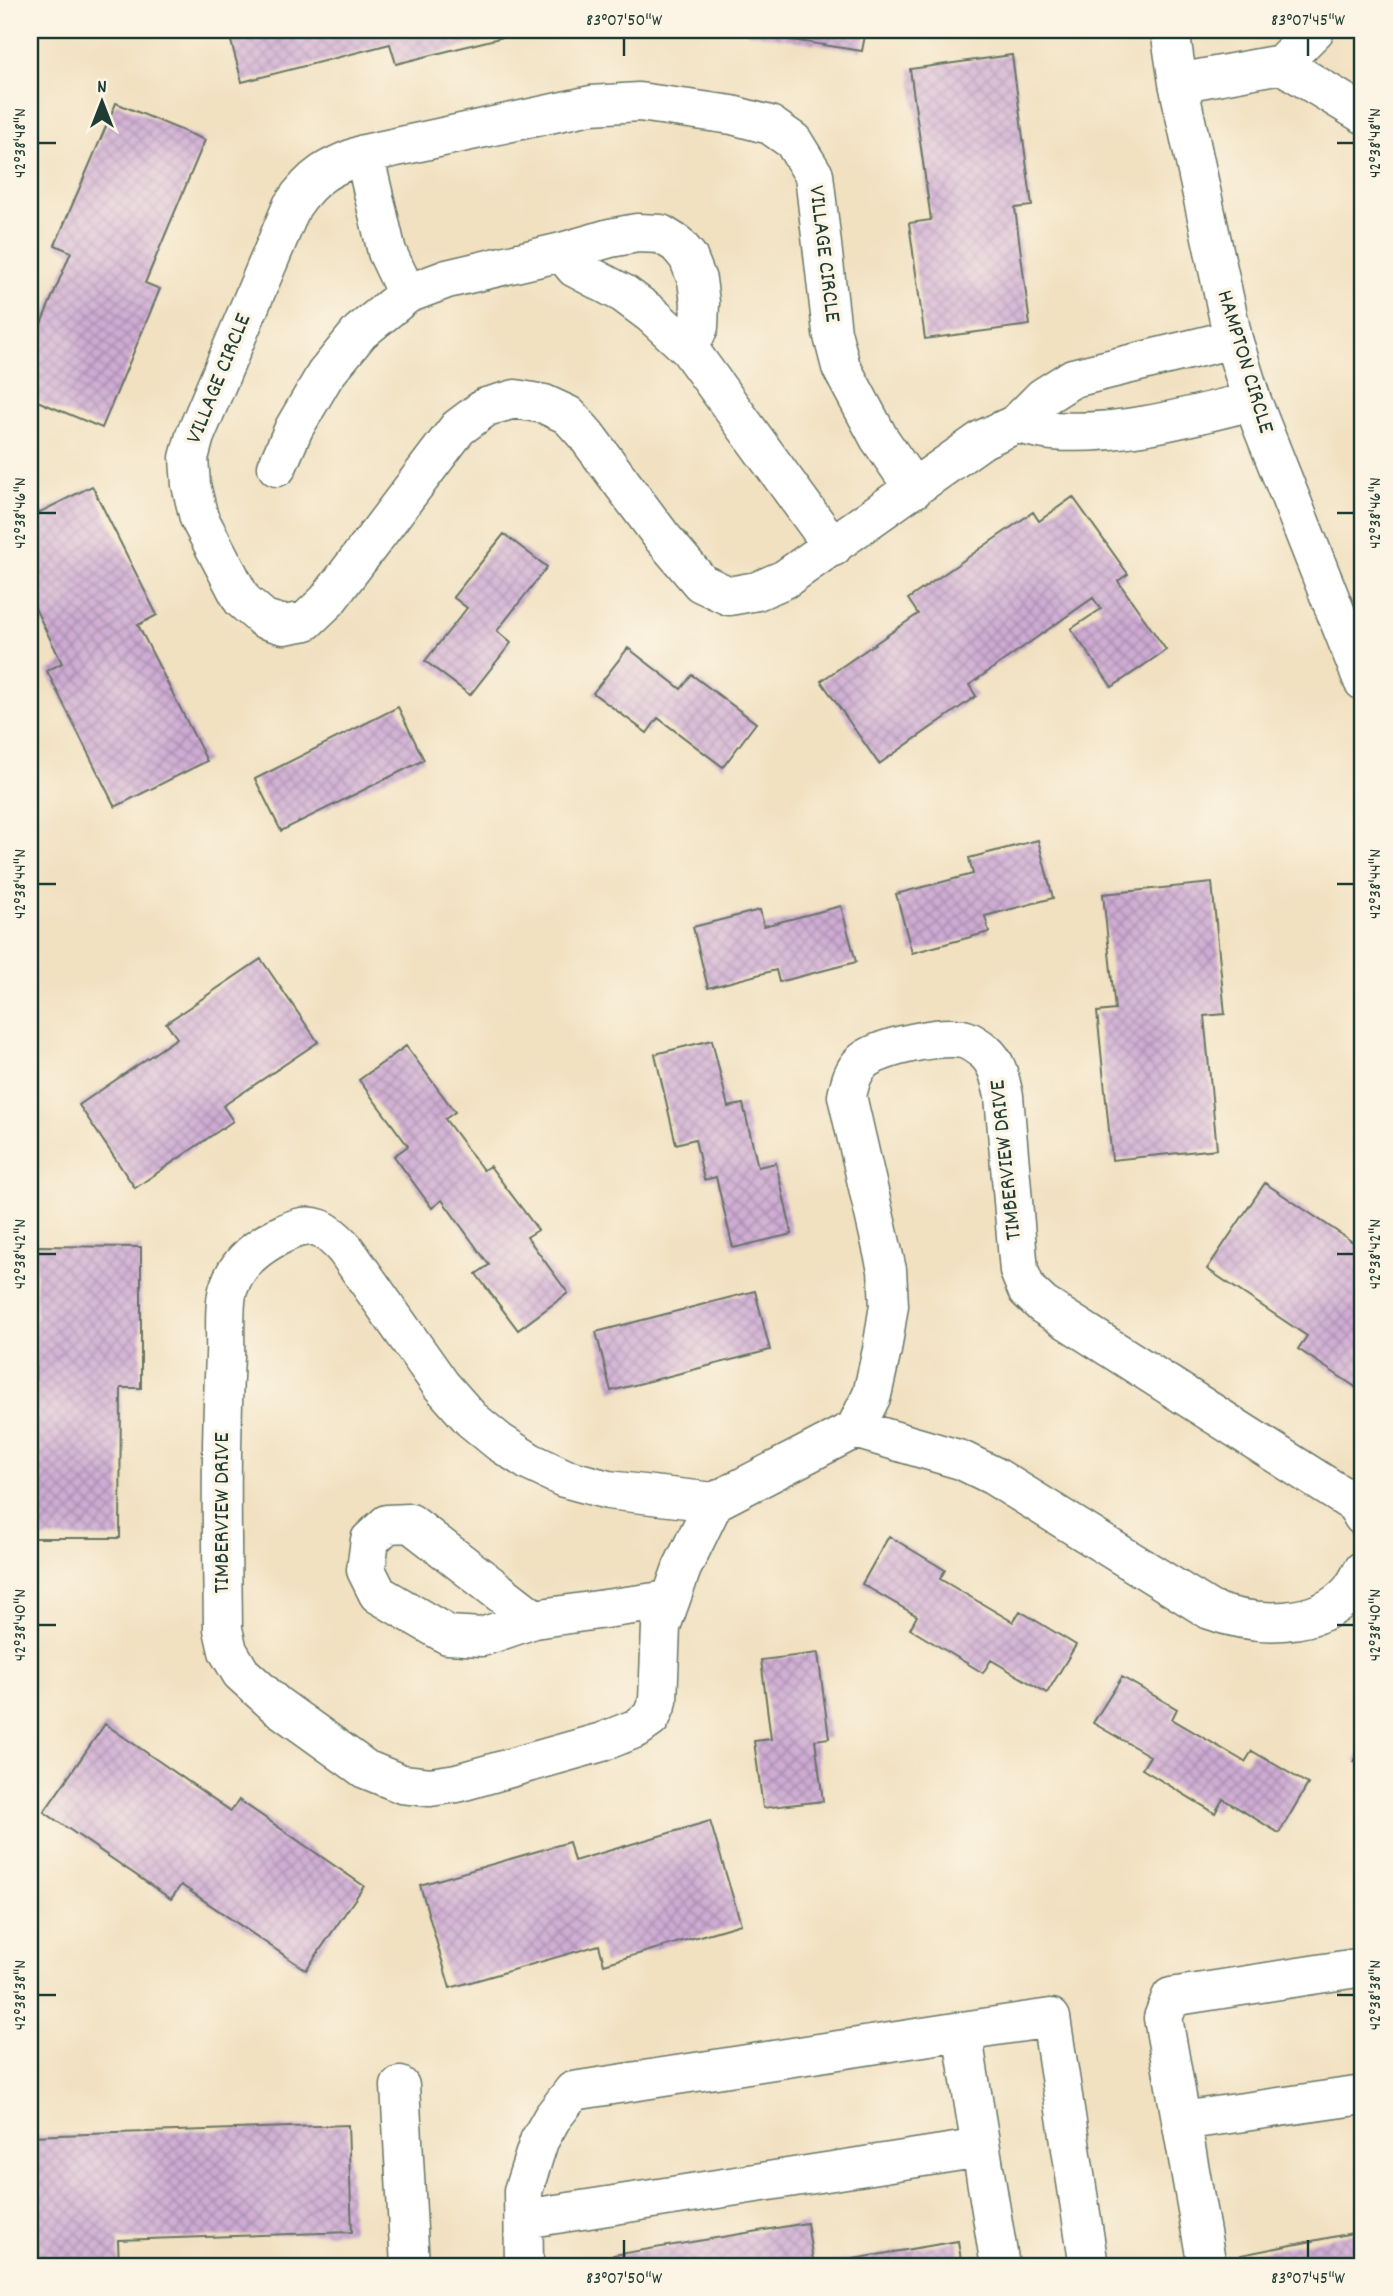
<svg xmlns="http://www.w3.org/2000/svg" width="1393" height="2296" font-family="Dekko,sans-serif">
<defs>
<pattern id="building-cross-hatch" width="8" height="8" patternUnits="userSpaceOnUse" patternTransform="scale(1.75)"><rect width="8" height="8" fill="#cfabd4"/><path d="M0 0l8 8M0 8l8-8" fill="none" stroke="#a78cad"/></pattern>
</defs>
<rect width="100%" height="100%" fill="#fcf5e5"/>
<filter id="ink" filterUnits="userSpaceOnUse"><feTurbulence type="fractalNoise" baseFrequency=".0143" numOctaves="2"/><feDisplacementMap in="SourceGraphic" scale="14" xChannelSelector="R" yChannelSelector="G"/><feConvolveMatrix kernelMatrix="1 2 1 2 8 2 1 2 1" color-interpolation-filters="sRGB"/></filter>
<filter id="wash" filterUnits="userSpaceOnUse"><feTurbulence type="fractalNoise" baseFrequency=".00686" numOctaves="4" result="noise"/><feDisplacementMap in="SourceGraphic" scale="28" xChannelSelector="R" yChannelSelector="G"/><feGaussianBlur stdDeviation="1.57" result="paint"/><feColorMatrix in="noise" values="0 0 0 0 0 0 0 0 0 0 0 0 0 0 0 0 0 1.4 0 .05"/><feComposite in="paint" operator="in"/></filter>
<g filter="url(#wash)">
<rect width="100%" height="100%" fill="#f1e1c1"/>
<g id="blocks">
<!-- building -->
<path fill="url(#building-cross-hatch)" d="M228,30H527V31L396,64L390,44L242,82Z
M747,30H866L862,51L747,33Z
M1012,55L1032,206L1015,208L1030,325L925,339L909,223L931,220L910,69Z
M116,103L205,140L145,283L160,289L102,428L30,398V350L71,252L55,245Z
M92,486L157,615L138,625L207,761L115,807L47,671L62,663L30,598V517Z
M1073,497L1128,574L1118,581L1166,650L1112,687L1071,629L1101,609L1093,598L969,685L976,696L879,764L821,681L918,614L908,599L1033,512L1039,521Z
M504,534L547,567L497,631L511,643L470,695L425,661L467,608L453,597Z
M628,648L681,689L692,675L756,723L723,767L658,718L647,733L593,693Z
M398,707L424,760L281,831L255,779Z
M1038,840L1053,898L985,916L989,932L912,953L896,894L973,874L969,858Z
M1212,883L1225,1014L1204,1016L1217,1149L1112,1160L1097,1012L1115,1010L1103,894Z
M841,906L856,962L779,982L776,970L708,988L693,927L760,910L764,926Z
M261,959L318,1042L223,1106L233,1121L135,1188L79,1105L177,1038L166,1023Z
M712,1040L728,1107L743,1104L758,1167L776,1163L792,1234L733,1248L716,1177L704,1180L695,1139L676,1144L655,1054Z
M406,1046L455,1112L445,1119L483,1170L490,1166L538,1230L527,1237L568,1293L518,1330L476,1274L489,1265L442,1200L432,1208L394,1156L408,1146L359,1080Z
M1265,1183L1363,1249V1253L1356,1263L1363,1268V1392L1298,1349L1307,1336L1207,1269Z
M36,1246L141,1247V1388H121L120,1538H30V1388H35Z
M755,1291L770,1350L611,1391L596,1332Z
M889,1536L945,1570L940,1579L1013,1622L1020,1611L1076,1645L1047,1693L991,1660L983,1673L910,1629L917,1616L862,1584Z
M818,1653L829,1738L815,1740L823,1801L763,1808L754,1741L771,1739L761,1660Z
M1122,1677L1177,1709L1172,1719L1245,1762L1252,1751L1308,1784L1279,1833L1223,1799L1215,1813L1142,1769L1150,1756L1093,1723Z
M105,1724L231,1811L239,1800L364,1886L306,1970L181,1885L171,1899L44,1812Z
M1363,1747V1767L1354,1761Z
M710,1821L741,1924L604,1964L599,1945L450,1988L420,1885L569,1842L574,1861Z
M348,2125L352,2232L118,2240L119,2266H30V2136Z
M807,2223L814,2266H615L613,2255Z
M1363,2231V2266H1243L1241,2255Z
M958,2241L962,2266H818V2265Z"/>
</g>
</g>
<g filter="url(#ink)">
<use href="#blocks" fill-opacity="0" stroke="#687665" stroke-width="2"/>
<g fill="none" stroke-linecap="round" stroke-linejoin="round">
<!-- minor casing -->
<g stroke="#687665" stroke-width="41">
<path id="minor" d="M1170,30L1178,83L1233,339L1252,401L1363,681
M1281,64L1363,114
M1178,83L1281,64L1315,30
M364,154L387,252L407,294
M562,252L575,268L624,294L651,314L689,349L833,547
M1016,424C1028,426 1041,430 1053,431C1120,436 1188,417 1252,401
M277,467L294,428L325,375L360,332L407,294L447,279L562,252L610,238L637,233L661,234L677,244L688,257L697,280L700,303L699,327L689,349
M914,489L879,438L841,367L832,332L814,175L793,141L770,125L732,115L639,102L591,105L364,154C329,167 313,175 292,206L195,436L189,458L191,485L199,518L242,600L264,619L284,625L306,621L327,601L458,428L486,407L515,399L544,404L568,415L586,435L662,537L701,583L729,596L757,591L785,579L983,439L1016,424L1043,397L1073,378L1233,339
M855,1429L961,1460L994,1476L1210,1610C1253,1626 1320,1630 1352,1589C1356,1583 1360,1576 1363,1570
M714,1502L682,1568L661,1627L658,1701L651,1718L637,1728L602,1742L457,1783L430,1787L402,1784L365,1769L276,1705L241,1673L228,1651L223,1629C222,1538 220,1447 225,1356C226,1338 223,1302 229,1287C238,1261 261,1244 285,1233C313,1219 327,1229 345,1249L441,1385L471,1419L499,1442L530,1462L564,1478L608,1490L714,1502L855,1429L872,1395L882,1350L889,1305L887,1270L847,1096C850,1083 852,1072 862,1062C878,1047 946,1033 966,1040C972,1042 980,1048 985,1052C998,1063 1000,1080 1004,1096L1019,1271L1027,1290L1043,1305L1355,1504L1363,1517
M534,1619L410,1523L387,1524L370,1540L366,1570L378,1594L448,1635L482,1637L534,1619L669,1600
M962,2031L1051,2018L1089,2266
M400,2086L410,2266
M1181,2121L1363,2095
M524,2219L981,2148
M524,2266L523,2191L539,2141L552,2118L573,2091L962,2031L1000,2266
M1207,2266L1163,2018L1171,1997L1363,1967"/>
</g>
<!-- minor -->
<use href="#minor" stroke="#fff" stroke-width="38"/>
</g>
</g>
<!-- ticks -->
<path fill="none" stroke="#1f3d34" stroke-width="2.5" d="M624,38V56M1308,38V56M38,143H56M1337,143H1354M38,513H56M1337,513H1354M38,884H56M1337,884H1354M38,1254H56M1337,1254H1354M38,1625H56M1337,1625H1354M38,1995H56M1337,1995H1354M624,2240V2258M1308,2240V2258"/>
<g text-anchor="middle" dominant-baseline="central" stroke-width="7" stroke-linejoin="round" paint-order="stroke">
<!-- street labels -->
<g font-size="23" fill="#1f3d34" stroke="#fcf5e5">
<text transform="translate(823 254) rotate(83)">VILLAGE CIRCLE</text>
<text transform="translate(1244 362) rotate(73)">HAMPTON CIRCLE</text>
<text transform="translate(220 379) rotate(-68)">VILLAGE CIRCLE</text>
<text transform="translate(1007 1160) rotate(-96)">TIMBERVIEW DRIVE</text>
<text transform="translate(223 1513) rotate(-90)">TIMBERVIEW DRIVE</text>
</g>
</g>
<!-- margin -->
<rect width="1393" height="2296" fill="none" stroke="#fcf5e5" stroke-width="77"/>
<!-- north arrow -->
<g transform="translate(102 102)" stroke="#fcf5e5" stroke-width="5" paint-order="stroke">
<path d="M0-5L12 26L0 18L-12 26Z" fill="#1f3d34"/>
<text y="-10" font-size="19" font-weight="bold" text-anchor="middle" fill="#1f3d34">N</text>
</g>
<rect x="38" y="38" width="1316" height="2220" fill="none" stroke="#1f3d34" stroke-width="2.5"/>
<g font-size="18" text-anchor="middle" fill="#1f3d34">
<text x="624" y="25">83°07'50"W</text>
<text x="1308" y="25">83°07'45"W</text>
<text transform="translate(19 143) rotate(-90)" y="6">42°38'48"N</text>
<text transform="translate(1374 143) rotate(-90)" y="6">42°38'48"N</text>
<text transform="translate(19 513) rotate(-90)" y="6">42°38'46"N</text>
<text transform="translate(1374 513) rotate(-90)" y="6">42°38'46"N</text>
<text transform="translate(19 884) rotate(-90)" y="6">42°38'44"N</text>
<text transform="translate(1374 884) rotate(-90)" y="6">42°38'44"N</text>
<text transform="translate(19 1254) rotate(-90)" y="6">42°38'42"N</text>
<text transform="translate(1374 1254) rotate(-90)" y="6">42°38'42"N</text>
<text transform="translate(19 1625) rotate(-90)" y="6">42°38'40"N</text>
<text transform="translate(1374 1625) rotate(-90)" y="6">42°38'40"N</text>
<text transform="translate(19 1995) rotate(-90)" y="6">42°38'38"N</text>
<text transform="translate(1374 1995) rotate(-90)" y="6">42°38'38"N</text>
<text x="624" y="2283">83°07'50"W</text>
<text x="1308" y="2283">83°07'45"W</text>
</g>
</svg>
